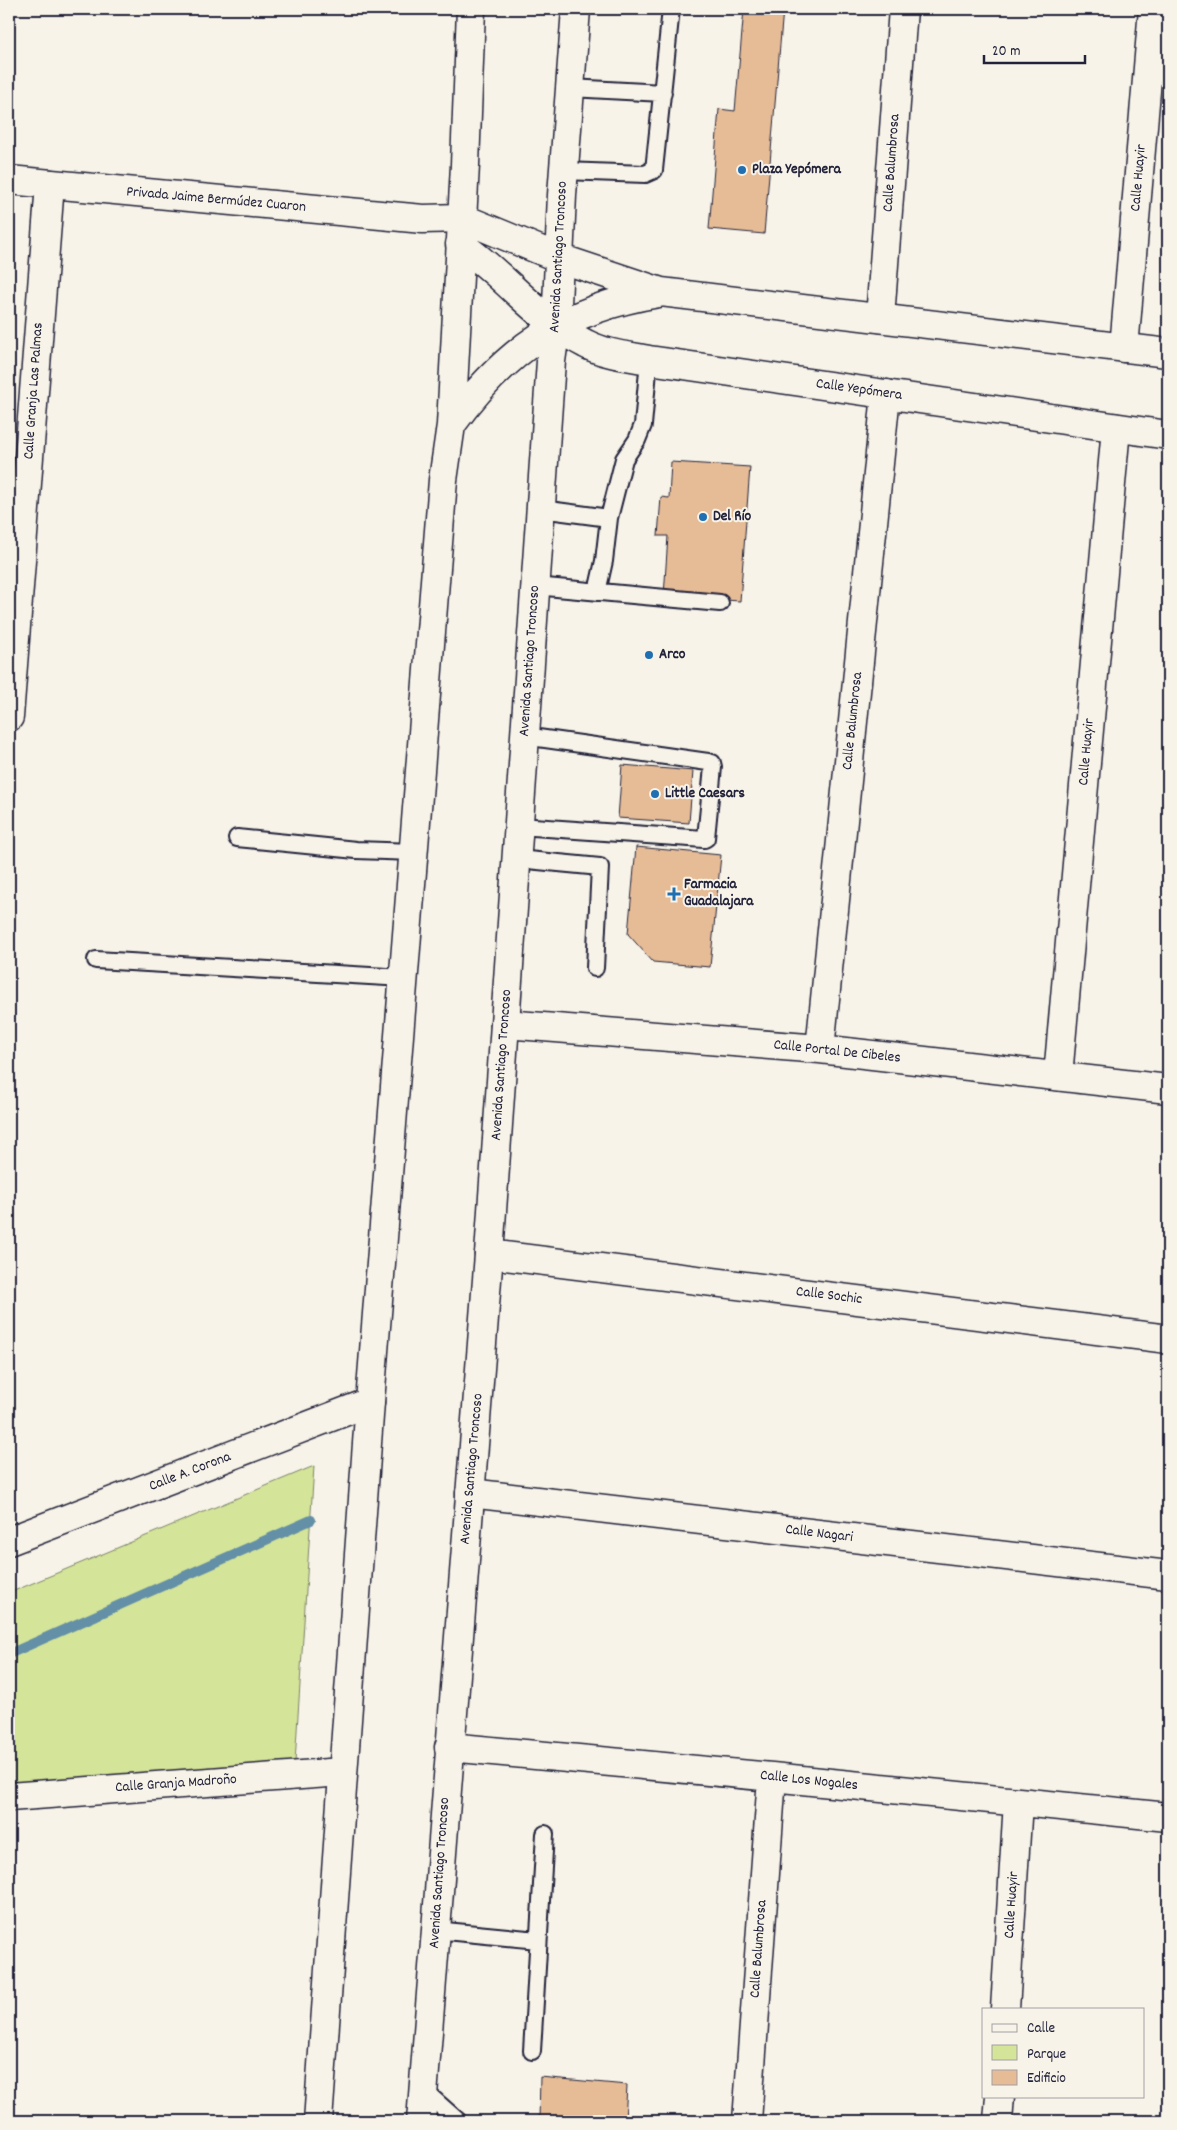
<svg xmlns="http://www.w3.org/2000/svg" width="1177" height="2130" font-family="Dekko,sans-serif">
<rect width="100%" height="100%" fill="#f7f3e8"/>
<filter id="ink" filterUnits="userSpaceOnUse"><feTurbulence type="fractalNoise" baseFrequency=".02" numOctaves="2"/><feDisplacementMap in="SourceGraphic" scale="10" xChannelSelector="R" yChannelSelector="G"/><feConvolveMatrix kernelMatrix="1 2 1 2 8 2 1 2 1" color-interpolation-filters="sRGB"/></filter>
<g filter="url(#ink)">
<!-- green -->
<path fill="#d4e498" stroke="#7b836a" d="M314,1466L295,1762L9,1783V1593Z"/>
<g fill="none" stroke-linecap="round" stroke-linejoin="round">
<!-- stream -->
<path stroke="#638fa7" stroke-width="10" d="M9,1654L311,1520"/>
</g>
<!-- building -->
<path fill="#e6bc96" stroke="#22223b" d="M744,9H783L764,234L709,229L719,109L735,111Z
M671,462L750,467L740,601L664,596L668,536H658L661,497L669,498Z
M622,765L693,771L689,823L618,818Z
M636,847L721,855L710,967L653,962L628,934Z
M540,2077L627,2085L625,2121H539Z"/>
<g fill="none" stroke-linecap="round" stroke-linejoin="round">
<!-- service casing -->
<g stroke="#22223b" stroke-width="20">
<path id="service" d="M570,88L663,93
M564,171L645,174L654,170L671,9
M541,509L609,518
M535,586L720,603
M597,592L604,561L609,518L624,459L637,440L643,425L649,360
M519,826L704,839L706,838L713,767L712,763L708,762L524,736
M237,838L356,850L414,852
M517,859L600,867L595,968
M96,960L404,978
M435,1930L538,1940
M532,2051L545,1834
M423,2090L458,2121"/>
</g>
<!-- minor casing -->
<g stroke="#22223b" stroke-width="31">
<path id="minor" d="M880,318L903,9
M1124,348L1153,9
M9,717L50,184
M505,1024L820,1049L1168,1089
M820,1049L886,394
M1058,1076L1116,428
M489,1254L1168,1339
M470,1493L1168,1575
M9,1541L370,1402
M449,1747L772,1777L1168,1817
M9,1797L342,1772
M1005,2009L1018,1802
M747,2121L772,1777
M998,2121L1000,2096"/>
</g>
<!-- tertiary casing -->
<g stroke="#22223b" stroke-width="31">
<path id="tertiary" d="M9,180L423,219L462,218"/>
</g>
<!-- secondary casing -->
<g stroke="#22223b" stroke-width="31">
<path id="secondary" d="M462,218L559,258L661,292L1168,353
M460,244C504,274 537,320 586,344C605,354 628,356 649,360L1168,435
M451,425C506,349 566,308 659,293
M318,2121L370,1402L443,480L451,425L465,165L471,9
M421,2121L489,1254L551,361L556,326L562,195L576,9"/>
</g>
<!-- service -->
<use href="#service" stroke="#f7f3e8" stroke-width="16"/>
<!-- minor -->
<use href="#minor" stroke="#f7f3e8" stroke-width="28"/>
<!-- tertiary -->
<use href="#tertiary" stroke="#f7f3e8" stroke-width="28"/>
<!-- secondary -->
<use href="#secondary" stroke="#f7f3e8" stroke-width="28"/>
</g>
</g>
<!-- markers -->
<g fill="#1f6fb2" stroke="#f7f3e8" stroke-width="2">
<circle cx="742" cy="170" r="5"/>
<circle cx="703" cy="517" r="5"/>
<circle cx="649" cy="655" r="5"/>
<circle cx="655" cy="794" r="5"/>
<path d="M671.5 886.5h5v5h5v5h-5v5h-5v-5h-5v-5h5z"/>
</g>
<g text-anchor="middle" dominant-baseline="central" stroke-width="4" stroke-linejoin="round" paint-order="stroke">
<!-- street labels -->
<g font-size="15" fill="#22223b" stroke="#f7f3e8">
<text transform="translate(892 163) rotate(-86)">Calle Balumbrosa</text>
<text transform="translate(1139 178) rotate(-85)">Calle Huayir</text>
<text transform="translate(216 200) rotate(5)">Privada Jaime Bermúdez Cuaron</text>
<text transform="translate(559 257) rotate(-87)">Avenida Santiago Troncoso</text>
<text transform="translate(859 390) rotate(8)">Calle Yepómera</text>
<text transform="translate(34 391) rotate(-86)">Calle Granja Las Palmas</text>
<text transform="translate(530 661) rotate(-86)">Avenida Santiago Troncoso</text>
<text transform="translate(853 721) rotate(-84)">Calle Balumbrosa</text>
<text transform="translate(1087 752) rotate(-85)">Calle Huayir</text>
<text transform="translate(837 1052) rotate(6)">Calle Portal De Cibeles</text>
<text transform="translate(502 1065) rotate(-86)">Avenida Santiago Troncoso</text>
<text transform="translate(829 1296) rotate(7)">Calle Sochic</text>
<text transform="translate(472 1469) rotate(-85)">Avenida Santiago Troncoso</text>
<text transform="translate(190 1472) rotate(-21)">Calle A. Corona</text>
<text transform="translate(819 1534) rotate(7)">Calle Nagari</text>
<text transform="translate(809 1781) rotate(6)">Calle Los Nogales</text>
<text transform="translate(176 1784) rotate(-4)">Calle Granja Madroño</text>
<text transform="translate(440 1873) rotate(-86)">Avenida Santiago Troncoso</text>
<text transform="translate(1012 1905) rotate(-86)">Calle Huayir</text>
<text transform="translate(759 1949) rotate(-86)">Calle Balumbrosa</text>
</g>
<!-- poi labels -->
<g font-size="15" font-weight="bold" fill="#22223b" stroke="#f7f3e8" text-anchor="start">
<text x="752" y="170">Plaza Yepómera</text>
<text x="713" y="517">Del Río</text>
<text x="659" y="655">Arco</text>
<text x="665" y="794">Little Caesars</text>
<text x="684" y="885">Farmacia<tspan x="684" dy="17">Guadalajara</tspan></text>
</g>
</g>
<!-- margin -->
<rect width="1177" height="2130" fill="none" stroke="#f7f3e8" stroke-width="30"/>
<rect x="15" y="15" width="1147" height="2100" fill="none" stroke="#22223b" stroke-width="2" filter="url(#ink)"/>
<!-- legend -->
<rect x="982" y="2008" width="162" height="90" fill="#f7f3e8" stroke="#a29fa3"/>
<rect x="992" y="2024" width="25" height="8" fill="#f7f3e8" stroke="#a29fa3"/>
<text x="1027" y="2032" font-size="15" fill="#22223b">Calle</text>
<rect x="992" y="2045" width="25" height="15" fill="#d4e498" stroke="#a29fa3"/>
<text x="1027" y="2058" font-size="15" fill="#22223b">Parque</text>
<rect x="992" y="2070" width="25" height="15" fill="#e6bc96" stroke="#a29fa3"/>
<text x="1027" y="2082" font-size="15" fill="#22223b">Edificio</text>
<!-- scale -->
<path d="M984 55v8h101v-8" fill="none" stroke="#22223b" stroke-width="2.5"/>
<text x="992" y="55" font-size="15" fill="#22223b" stroke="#f7f3e8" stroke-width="4" paint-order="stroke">20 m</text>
</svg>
